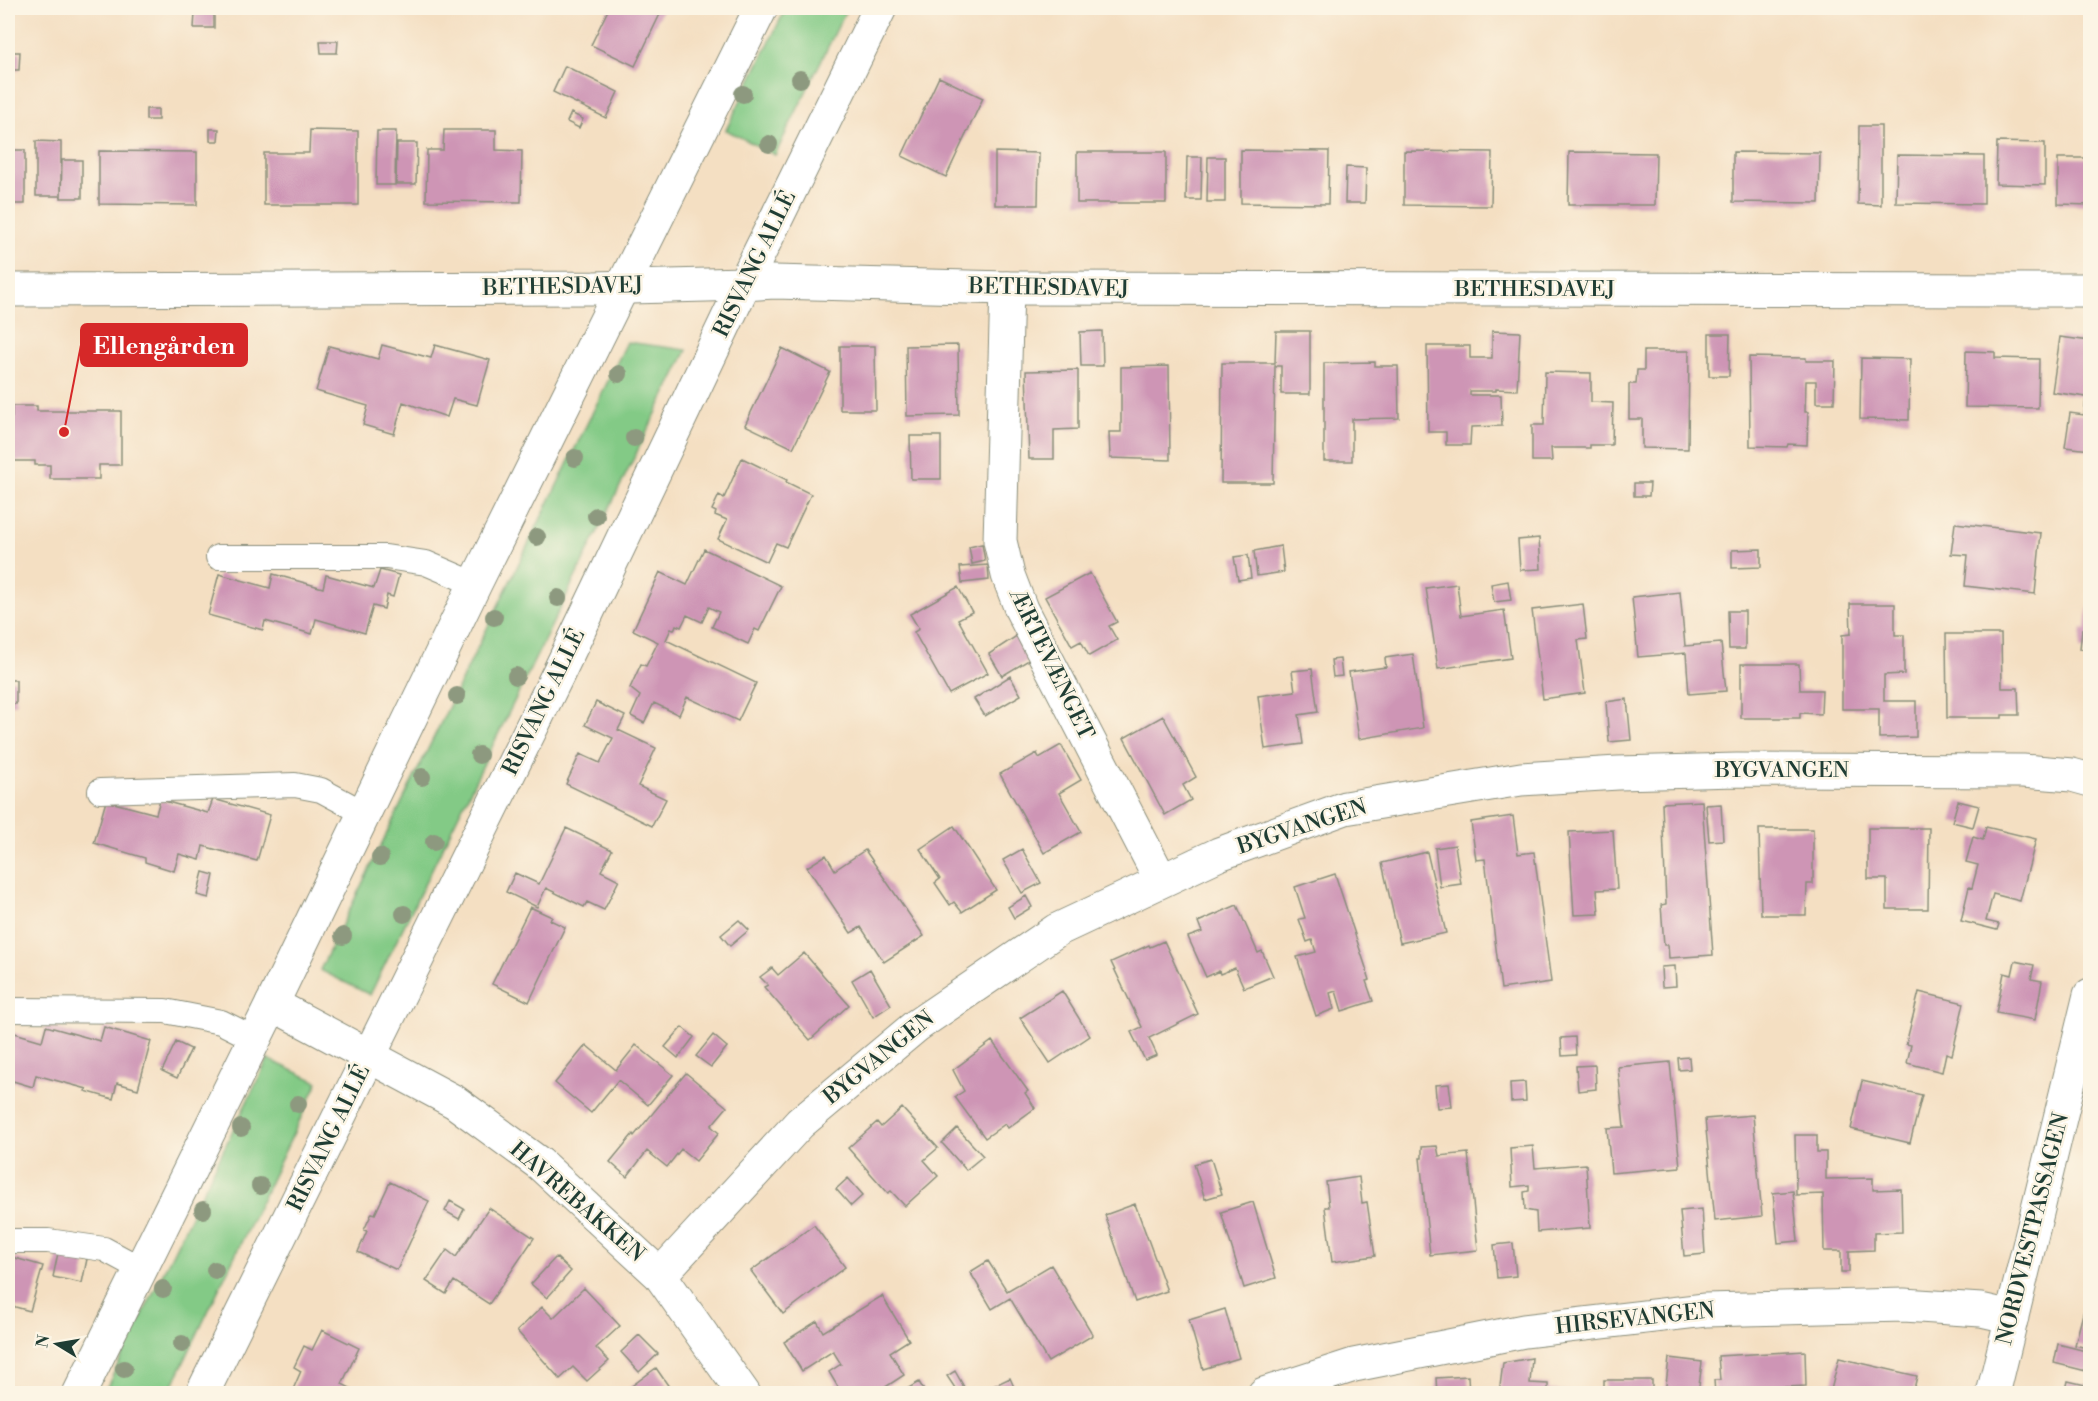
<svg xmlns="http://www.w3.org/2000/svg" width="2098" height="1401" font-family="'Libre Bodoni',serif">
<rect width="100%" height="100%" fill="#fcf5e5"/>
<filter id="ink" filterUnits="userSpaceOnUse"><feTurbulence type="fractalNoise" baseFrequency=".0167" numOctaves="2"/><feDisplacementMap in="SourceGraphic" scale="12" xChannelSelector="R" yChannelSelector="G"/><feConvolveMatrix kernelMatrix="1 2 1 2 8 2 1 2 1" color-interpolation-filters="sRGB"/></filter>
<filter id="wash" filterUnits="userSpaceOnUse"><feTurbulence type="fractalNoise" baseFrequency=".008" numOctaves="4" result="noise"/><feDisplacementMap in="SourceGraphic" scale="24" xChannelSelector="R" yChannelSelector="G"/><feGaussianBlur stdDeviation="1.35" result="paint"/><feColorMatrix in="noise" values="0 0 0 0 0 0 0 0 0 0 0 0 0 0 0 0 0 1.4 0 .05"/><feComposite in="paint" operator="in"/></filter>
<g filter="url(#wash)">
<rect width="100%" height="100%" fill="#f4dfc2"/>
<!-- green -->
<path fill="#83ca86" stroke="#51845d" stroke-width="1.5" d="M786,8H847L775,155L726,130Z
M627,342L687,350L370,995L320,970Z
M268,1059L318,1082L169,1393H104Z"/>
<g id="blocks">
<!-- building -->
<path fill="#ce95b5" d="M609,8H663L635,66L591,45Z
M195,13L214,14V28H194Z
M320,41H338L337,53H321Z
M8,52H20L19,70H8Z
M565,66L618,92L606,118L553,92Z
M939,77L983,98L946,177L902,156Z
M146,109H158V120H146Z
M571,113L583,119L579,128L567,122Z
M1859,126H1881V205L1858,204Z
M210,129H219L218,141H210Z
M310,130L358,131V205H264V153H309Z
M444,130H496V150L522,151L521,202L426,201L427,150H443Z
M377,131H396L395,185H376Z
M36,141L61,142V196H36Z
M1997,142L2045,143V185L1996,184Z
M397,143H417L416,184H396Z
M8,150H25V204H8Z
M1241,150L1329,151L1328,204L1241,203Z
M99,151L197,152V205L99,204Z
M1404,151L1492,152L1491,206L1404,205Z
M995,152L1039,153L1038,205H995Z
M1077,152H1166V203H1077Z
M1569,152L1656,153L1655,205H1568Z
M1733,152L1820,153L1819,203L1733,202Z
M1897,155L1984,156V204L1896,203Z
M1187,157H1202L1201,200H1186Z
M1208,157H1225V202H1207Z
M2058,158H2090V205L2058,204Z
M62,160H82V198H61Z
M1346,167L1366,168L1365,203H1345Z
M1102,331L1103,366H1081L1080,332Z
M1276,331H1310V394H1281V366H1275L1273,483H1221L1222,363H1275Z
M1492,331L1520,332L1517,390L1496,389V391H1470V395H1501L1502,426L1471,427L1470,445H1446V432H1428L1427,346H1470V358H1492Z
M1709,334H1730L1729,376H1709Z
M2060,337L2090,341V450L2065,447L2070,413L2084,415L2086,397L2052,392Z
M382,345L431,358L435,345L490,360L477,405L453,399L447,417L403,402L394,434L363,425L368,406L316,391L329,346L378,359Z
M958,345L959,415L907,416L906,346Z
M840,346H875L876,410H840Z
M782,348L830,372L793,448L745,425Z
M1644,351H1689L1688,449L1642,448V419H1629V384H1636L1637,370H1644Z
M1966,351L1995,352V358L2039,359L2038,408L1965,407Z
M1749,357L1806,358V361H1835L1834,403H1816V381H1806L1805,412H1808L1807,445L1788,444L1787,447L1750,446Z
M1861,358L1910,359L1909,420L1860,419Z
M1375,362V366H1398L1399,418L1352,419V461H1324V363Z
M1169,366L1170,460L1110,458L1109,432H1121V367Z
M1078,370V429L1054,430V459H1029L1026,371Z
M1545,372L1591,373V402L1613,403L1612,445H1590V448H1551L1552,461H1532V425H1544Z
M12,406H37V411H121V465H99V479H50V465H35V461H12V447H8V417H12Z
M910,436H941V479H911Z
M742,458L787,480L786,482L811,494L786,547L776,543L767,562L718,539L727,520L715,515L716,512L712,510L719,495L724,498Z
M1634,483H1650L1649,496H1634Z
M1955,523L2041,533L2035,594L1965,586L1968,555L1951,554Z
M1539,538L1541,569L1520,570L1518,540Z
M982,544L985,561L972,564L969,547Z
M1281,546L1284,572L1257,576L1254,551Z
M704,549L781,586L759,631L755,629L748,644L712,627L719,612L709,607L702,622L687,615L681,627L676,625L674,630L671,629L666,640L756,683L738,721L687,697L679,715L654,703L644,723L631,716L640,696L630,688L641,664L646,666L658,642L633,630L660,572L687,585Z
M1761,549V567L1732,568V550Z
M1248,555L1251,578L1238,580L1234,557Z
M988,565L989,580L962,583L960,567Z
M380,570L399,575L393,597L387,595L384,609L373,606L365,633L316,619L312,634L265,621L263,630L208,615L219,574L270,588L273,574L323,588L326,575L374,588Z
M1090,573L1117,622L1109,626L1117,640L1089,656L1081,641L1072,646L1045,597Z
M1508,581L1511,600L1494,602L1491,584Z
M1457,584L1461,616L1504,610L1511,658L1438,669L1426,588Z
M958,587L972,612L958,619L988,673L949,694L914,632L919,629L910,614Z
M1680,592L1685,646L1721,643L1726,691L1689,694L1686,653L1638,657L1632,597Z
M1583,604L1587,639L1578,640L1585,693L1543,699L1532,610Z
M1850,604H1895V635H1904V674L1884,675V701H1916V737L1879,738V709H1842V635L1851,634Z
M2088,607L2090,608V650L2080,649L2082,629L2086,630Z
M1728,611H1745V649H1729Z
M1946,634H2001L2002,688H2018L2019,715H2002V718H1947Z
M1018,635L1032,658L1002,676L989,654Z
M1413,654L1423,728L1359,739L1349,672L1386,667L1385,658Z
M1340,659L1342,676L1333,677L1331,660Z
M1741,664H1799L1800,690H1822L1821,714L1800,713V718H1741Z
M1312,669L1318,712L1299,715L1303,744L1265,749L1258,696L1295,691L1292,671Z
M1010,676L1021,695L985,716L974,699Z
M8,680H16V704H8Z
M1627,699L1631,740L1609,742L1606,702Z
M596,702L625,716L618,730L656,748L638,786L666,799L652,826L566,784L580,754L600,763L613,738L585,725Z
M1163,716L1196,777L1183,785L1191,800L1165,815L1124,738Z
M1061,745L1081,780L1059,793L1081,832L1044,853L1000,774L1037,753L1039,758Z
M213,799L270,815L257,861L203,846L200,860L179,854L174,871L145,862V858L94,843L106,801L156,814L160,800L208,813Z
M1702,801L1713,955L1669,958L1668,945H1664L1661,905L1666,904L1662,803Z
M1958,801L1979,806L1973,827L1952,822Z
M1721,804L1723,840L1709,841L1706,805Z
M1513,816L1518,854L1534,852L1551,982L1501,989L1485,859L1476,860L1471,822Z
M954,826L996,890L962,912L954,902L950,905L935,883L940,879L920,849Z
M1986,827L2036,839L2020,901L1993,894L1986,921L1999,924L1997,930L1961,921L1969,887L1972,888L1978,865L1966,862L1973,837L1983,840Z
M566,828L612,850L601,871L619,880L604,910L587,902L584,907L546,888L537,907L506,892L515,873L539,884Z
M1868,828H1929L1928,909H1887V879H1868Z
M1759,829H1813V884H1807L1806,915H1761Z
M1613,830L1617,889L1597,890L1599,914L1574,915L1569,832Z
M1455,845L1461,884L1440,887L1435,848Z
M1022,849L1041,883L1022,893L1003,860Z
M865,850L924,936L884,962L861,927L851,933L807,867L826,855L835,870Z
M1427,852L1446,933L1400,943L1382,863Z
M203,872L214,875L209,898L197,895Z
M1335,874L1370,980L1366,981L1373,1001L1342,1011L1336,991L1330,993L1334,1009L1316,1016L1297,957L1316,952L1312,940L1307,942L1299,919L1305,918L1295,887Z
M1026,896L1032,907L1014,918L1008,907Z
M1237,905L1258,953L1262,951L1273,976L1244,988L1235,968L1220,974L1219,971L1206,977L1188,937L1202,932L1198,922Z
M530,907L552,917L550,920L565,927L529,1002L492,984Z
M739,920L749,930L730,946L721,935Z
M1164,941L1198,1014L1149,1038L1157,1055L1145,1060L1131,1032L1142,1027L1111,962L1149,945L1150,947Z
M804,953L849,1005L810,1040L764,987L768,985L760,977L772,968L778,975Z
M2015,961L2034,965L2031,979L2042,981L2035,1020L1996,1013L2004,973L2012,975Z
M1675,966L1676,986L1662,987L1661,967Z
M870,969L891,1005L873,1017L852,980Z
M1062,991L1090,1036L1050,1063L1020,1018Z
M1919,992L1964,1003L1952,1055L1946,1053L1942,1072L1907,1063L1911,1045L1906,1044Z
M46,1026L100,1041L104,1027L151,1041L138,1089L117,1083L113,1099L85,1091L87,1089L36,1075L33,1087L13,1081L8,1099V1031L42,1041Z
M682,1027L694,1037L678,1058L665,1047Z
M713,1035L727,1047L711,1067L696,1056Z
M1575,1037L1576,1055L1562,1056L1561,1038Z
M992,1041L1028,1091L1025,1093L1035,1108L1008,1128L1005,1124L985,1138L955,1097L964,1091L953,1070Z
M176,1042L191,1049L177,1078L162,1071Z
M586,1045L616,1070L636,1045L673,1075L648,1105L618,1080L591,1113L555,1083Z
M1689,1057L1690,1069L1679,1070L1678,1058Z
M1670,1062L1680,1167L1611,1173L1607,1128L1624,1127L1618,1067Z
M1595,1065L1596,1089L1578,1091L1576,1066Z
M686,1073L727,1107L711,1126L719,1133L696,1161L681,1149L667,1167L647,1151L627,1177L610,1162L633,1134L634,1136Z
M1862,1081L1922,1095L1910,1143L1851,1129Z
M1525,1082L1526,1101L1511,1102L1510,1083Z
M1449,1084L1452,1107L1437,1108L1435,1085Z
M902,1108L938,1148L924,1160L938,1176L905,1206L891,1191L888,1193L848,1148L877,1122L881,1127Z
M1753,1115L1762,1216L1715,1221L1705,1119Z
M957,1128L983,1156L966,1170L942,1143Z
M1795,1135H1817V1152H1826V1179L1873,1178V1190L1901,1189L1902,1232L1874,1233V1250L1849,1251V1272H1841V1251H1824L1823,1194L1796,1195Z
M1437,1146L1439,1156L1468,1153L1478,1250L1430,1255L1420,1158H1422V1147Z
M1533,1146L1535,1168L1586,1164L1590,1228L1537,1232L1536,1212L1525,1210L1524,1192L1529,1191V1185L1512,1187L1510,1148Z
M1211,1159L1222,1194L1205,1199L1194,1164Z
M1359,1177L1362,1203L1367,1202L1375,1256L1332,1262L1325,1207H1329L1326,1182Z
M848,1178L863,1195L851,1206L836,1189Z
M390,1182L429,1201L397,1270L358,1252L367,1231L364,1230L372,1213L375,1214Z
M1793,1191L1798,1241L1778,1243L1773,1193Z
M450,1201L464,1209L459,1219L445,1211Z
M1253,1202L1276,1278L1244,1288L1221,1212Z
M1135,1204L1167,1291L1135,1302L1105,1215Z
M489,1208L534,1238L489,1304L454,1281L446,1294L426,1281L447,1250L456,1257Z
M1702,1209L1705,1254L1684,1256L1680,1211Z
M814,1225L845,1267L783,1314L751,1271Z
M1513,1243L1516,1276L1497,1278L1494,1245Z
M58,1253L87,1259L82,1283L53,1277Z
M8,1256L43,1266L30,1311L8,1305Z
M556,1257L571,1271L547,1298L531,1284Z
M988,1261L1007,1291L1051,1265L1093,1335L1048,1362L1010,1298L992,1309L970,1272Z
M2090,1286V1349L2075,1345Z
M584,1288L620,1326L596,1348L609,1361L587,1381L573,1367L560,1379L517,1331L542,1307L553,1318Z
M882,1296L909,1340L890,1352L904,1375L875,1394H842L829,1372L841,1364L833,1351L802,1371L784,1342L817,1321L823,1332Z
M1225,1309L1239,1358L1203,1369L1189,1320Z
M322,1330L359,1348L342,1384L362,1394H291L301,1371L294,1367L304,1346L312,1350Z
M639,1335L658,1354L639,1372L621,1352Z
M2058,1344L2090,1352V1372L2054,1363Z
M1805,1351L1806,1386L1766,1388L1767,1394H1715L1714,1380H1720L1718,1356Z
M1532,1358L1530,1383L1548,1384V1390L1569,1391V1394H1499L1503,1363Z
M1669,1358L1702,1362L1698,1394H1665Z
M1839,1358L1917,1376L1913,1394H1830Z
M656,1368L674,1394H621Z
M955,1371L964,1387L957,1391L947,1376Z
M1468,1376L1469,1394H1437L1436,1378Z
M1010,1378L1017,1394H994L991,1387Z
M1604,1380H1652V1394H1604Z
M2068,1381L2090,1386V1394H2065Z
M919,1382L926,1394H907L905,1390Z"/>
</g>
</g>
<g filter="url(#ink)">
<use href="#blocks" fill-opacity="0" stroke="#8a8e7b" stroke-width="1.5"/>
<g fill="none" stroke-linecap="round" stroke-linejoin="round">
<!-- lane casing -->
<g stroke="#8a8e7b" stroke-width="26">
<path id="lane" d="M218,557H386L426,563L475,584
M100,791L295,785L321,790L364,813
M8,1010L165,1011L221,1022L255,1039
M8,1241H48L104,1249L141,1269"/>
</g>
<!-- street casing -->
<g stroke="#8a8e7b" stroke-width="35">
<path id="street" d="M1007,288L1000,541L1008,575L1021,609L1161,880
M8,290L594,288L744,284
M272,1004L455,1102L540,1164L660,1275L744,1394
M660,1275L800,1123L916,1026L1057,930L1219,854L1345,808L1521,779L1618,773L1737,770L2023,771L2072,775L2090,780
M1264,1394L1354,1365L1524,1331L1705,1310L1904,1305L1981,1310L2012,1317
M1993,1394L2090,995"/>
</g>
<!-- secondary casing -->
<g stroke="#8a8e7b" stroke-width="35">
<path id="secondary" d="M744,284L774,282L1007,288L2090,290
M79,1394L272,1004L475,584L761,8
M202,1394L559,672L744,284L880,8"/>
</g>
<!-- lane -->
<use href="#lane" stroke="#fff" stroke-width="24"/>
<!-- street -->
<use href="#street" stroke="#fff" stroke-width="33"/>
<!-- secondary -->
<use href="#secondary" stroke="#fff" stroke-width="33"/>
</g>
<!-- trees -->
<g fill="#8d997f">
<circle cx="800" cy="79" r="9"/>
<circle cx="743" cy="94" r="9"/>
<circle cx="769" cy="144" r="9"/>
<circle cx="619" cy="374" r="9"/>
<circle cx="634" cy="438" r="9"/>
<circle cx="575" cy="458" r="9"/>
<circle cx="596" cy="516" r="9"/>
<circle cx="537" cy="537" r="9"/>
<circle cx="558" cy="598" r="9"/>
<circle cx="494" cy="617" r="9"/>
<circle cx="516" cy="676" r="9"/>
<circle cx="457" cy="696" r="9"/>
<circle cx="479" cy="755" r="9"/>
<circle cx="422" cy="777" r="9"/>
<circle cx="434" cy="842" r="9"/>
<circle cx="380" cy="857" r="9"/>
<circle cx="404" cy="914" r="9"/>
<circle cx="343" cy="936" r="9"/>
<circle cx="298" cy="1104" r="9"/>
<circle cx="241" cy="1128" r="9"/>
<circle cx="260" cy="1186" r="9"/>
<circle cx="203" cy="1210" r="9"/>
<circle cx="215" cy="1270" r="9"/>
<circle cx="163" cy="1289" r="9"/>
<circle cx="182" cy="1344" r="9"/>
<circle cx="124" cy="1369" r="9"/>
</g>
</g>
<g text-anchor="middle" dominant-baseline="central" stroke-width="5" stroke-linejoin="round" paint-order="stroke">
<!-- street labels -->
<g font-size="22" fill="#1f3d34" stroke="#fcf5e5">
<text transform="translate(755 264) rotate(-64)">RISVANG ALLÉ</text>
<text transform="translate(563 287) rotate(-1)">BETHESDAVEJ</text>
<text transform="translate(1049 288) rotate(1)">BETHESDAVEJ</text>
<text x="1535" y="289">BETHESDAVEJ</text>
<text transform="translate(1051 664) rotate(64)">ÆRTEVÆNGET</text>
<text transform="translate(544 702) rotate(-64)">RISVANG ALLÉ</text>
<text x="1782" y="770">BYGVANGEN</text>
<text transform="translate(1302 827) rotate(-18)">BYGVANGEN</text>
<text transform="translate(879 1058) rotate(-39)">BYGVANGEN</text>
<text transform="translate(329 1138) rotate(-64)">RISVANG ALLÉ</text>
<text transform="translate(577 1202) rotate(41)">HAVREBAKKEN</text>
<text transform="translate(2033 1229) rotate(-76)">NORDVESTPASSAGEN</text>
<text transform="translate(1635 1319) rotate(-6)">HIRSEVANGEN</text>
</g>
</g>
<!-- callouts -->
<path fill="none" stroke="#d62828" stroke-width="2" d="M64 432L81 345"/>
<circle fill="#d62828" stroke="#fcf5e5" stroke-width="2" cx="64" cy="432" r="6"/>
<rect fill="#d62828" stroke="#d62828" stroke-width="2" x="81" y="324" width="166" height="42" rx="6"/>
<g font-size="24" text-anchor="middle" font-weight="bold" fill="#fff">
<text x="164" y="354">Ellengården</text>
</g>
<!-- margin -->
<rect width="2098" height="1401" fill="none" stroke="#fcf5e5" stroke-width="30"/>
<!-- north arrow -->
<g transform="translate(57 1344) rotate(281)" stroke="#fcf5e5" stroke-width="4.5" paint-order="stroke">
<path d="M0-4.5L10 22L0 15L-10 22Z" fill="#1f3d34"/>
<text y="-9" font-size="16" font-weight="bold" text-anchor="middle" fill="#1f3d34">N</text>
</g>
</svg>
